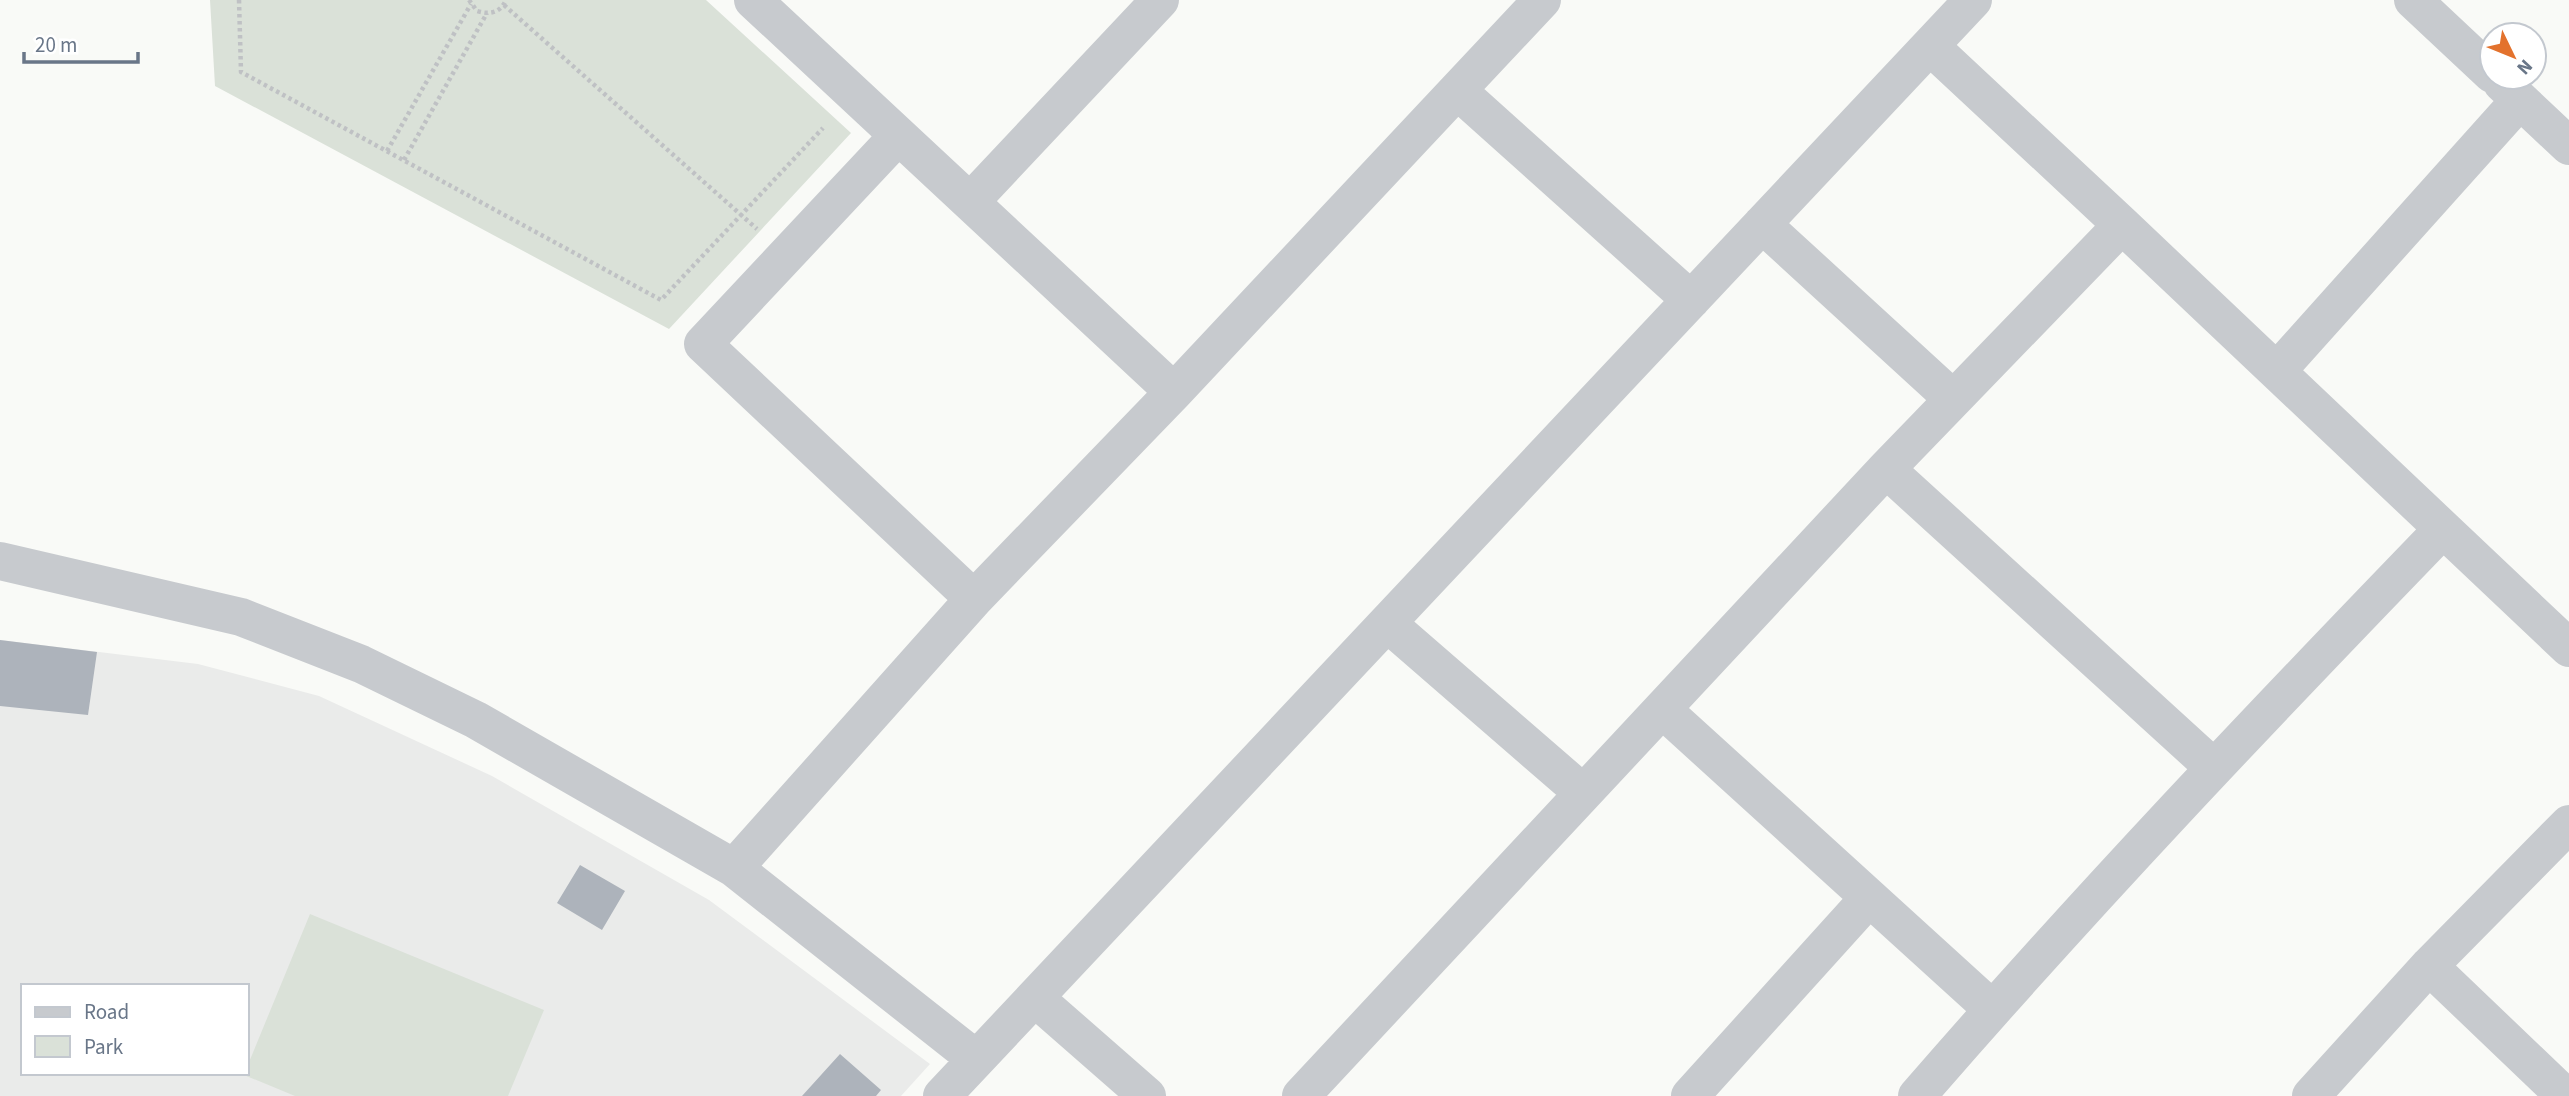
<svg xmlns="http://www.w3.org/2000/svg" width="2569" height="1096" font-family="'Source Sans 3',sans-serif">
<rect width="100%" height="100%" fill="#f9faf7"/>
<!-- built -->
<path fill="#eaebea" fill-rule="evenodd" d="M0,640L198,664L319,696L492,776L709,900L930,1064L901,1096H0ZM23,986H247V1073H23Z"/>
<!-- green -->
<path fill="#dae1d8" d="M210,0H706L851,133L669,329L215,86Z
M310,914L544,1010L508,1096H295L244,1075L247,1073V1067Z"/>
<!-- building -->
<path fill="#adb3bb" d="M0,640L97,652L88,715L0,706Z
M580,865L625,891L602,930L557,903Z
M840,1054L881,1090L876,1096H802Z"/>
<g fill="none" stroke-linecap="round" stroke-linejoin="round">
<!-- path -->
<path stroke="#bfc1c4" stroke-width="4.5" stroke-dasharray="3.5 3.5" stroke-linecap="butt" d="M239,0L241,72L661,300L823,128
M469,0L477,11C490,15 500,13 506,0
M504,5L757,229
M387,151L471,4
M404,160L487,13"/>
<!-- minor -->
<path stroke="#c7cace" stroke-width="38" d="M753,0L1174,392
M2413,0L2492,74
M1930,46L2122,225L2569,648
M2502,83L2569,146
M1458,91L1691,300
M898,136L703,344L974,599
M970,202L1160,0
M1762,224L1953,399
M2277,371L2520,100
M1886,469L2213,767
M0,561L241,617L361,664L476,720L734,868L976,1059
M1387,623L1583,793
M1663,710L1992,1009
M734,868L974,599L1174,392L1542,0
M2429,966L2565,1096
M1035,998L1147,1096
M942,1096L1973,0
M1301,1096L1886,469L2122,225
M1690,1096L1869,898
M1917,1096C2086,901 2264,714 2443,529
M2311,1096L2429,966L2569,824"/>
</g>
<!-- legend -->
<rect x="21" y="984" width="228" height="91" fill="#ffffff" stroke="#c3c8cf" stroke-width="2"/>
<rect x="35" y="1007" width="35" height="10" fill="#c7cace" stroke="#c3c8cf" stroke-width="2"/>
<text x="84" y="1019" font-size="21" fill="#697688">Road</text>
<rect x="35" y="1036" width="35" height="21" fill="#dae1d8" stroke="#c3c8cf" stroke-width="2"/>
<text x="84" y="1054" font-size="21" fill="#697688">Park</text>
<!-- north arrow -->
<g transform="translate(2513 56) rotate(133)"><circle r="33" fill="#ffffff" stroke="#c3c8cf" stroke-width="2"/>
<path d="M0-5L12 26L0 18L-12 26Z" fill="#e3722d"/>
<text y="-10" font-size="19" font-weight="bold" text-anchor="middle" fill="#697688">N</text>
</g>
<!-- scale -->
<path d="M24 52v10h114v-10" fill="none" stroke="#697688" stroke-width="3.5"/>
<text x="35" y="52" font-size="21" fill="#697688" stroke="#ffffff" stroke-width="5" paint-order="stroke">20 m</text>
</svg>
